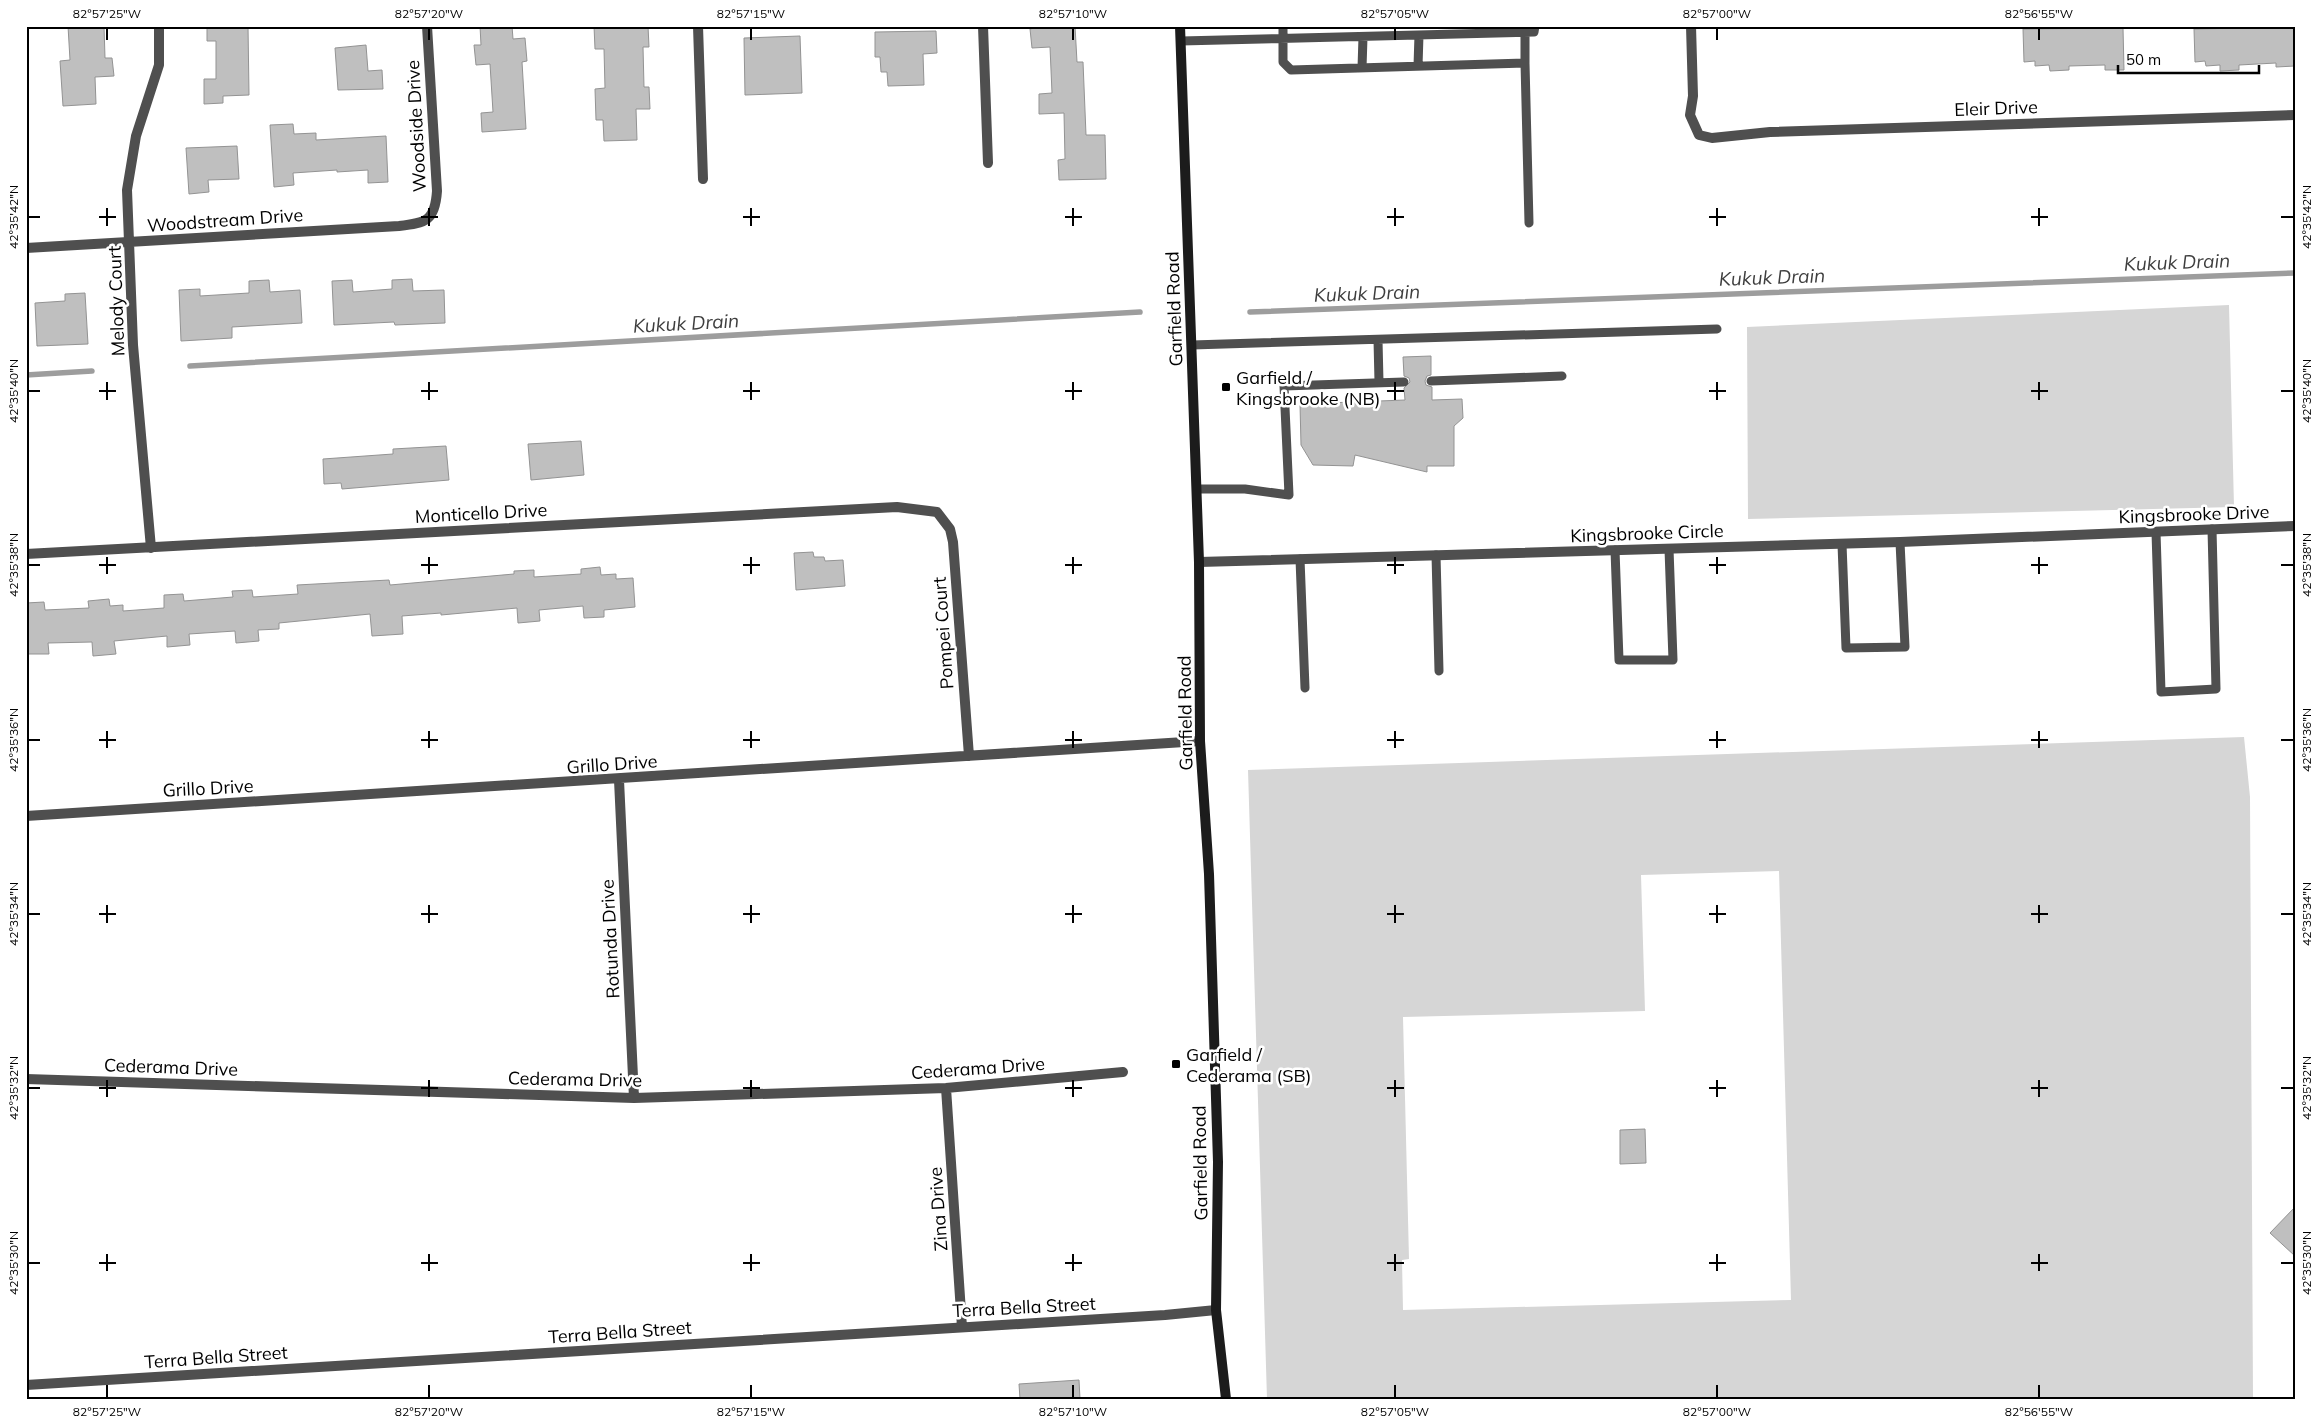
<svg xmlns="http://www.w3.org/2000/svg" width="2321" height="1425" font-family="Mulish,sans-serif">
<rect width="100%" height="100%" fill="#fff"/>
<!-- green -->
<path fill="#d6d6d6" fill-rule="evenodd" d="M2229,305L2234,507L1748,519L1747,327Z
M2244,737L2250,797L2253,1399H1267L1248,770ZM1779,871L1791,1300L1403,1310L1402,1260L1409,1259L1403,1017L1645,1011L1641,875Z"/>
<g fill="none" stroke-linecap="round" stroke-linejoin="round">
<!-- stream -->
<path stroke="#9d9d9d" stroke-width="5.5" d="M1250,312L2295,273
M190,366L1140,312
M26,375L92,371"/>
</g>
<!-- building -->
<path fill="#bfbfbf" stroke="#939393" d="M68,26H104L105,58H112L114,76L95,77L96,104L63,106L60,61L70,60Z
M207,26H248L249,95L223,96V103L204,104V79H216V41H207Z
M480,26H512L513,39L525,38L527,61L522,62L526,129L482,132L481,113L493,112L490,64L476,65L474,45H481Z
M594,26H648L649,47H643L644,87H649L650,109H636L637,140L604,141L603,120H596L595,89L605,88L604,49H595Z
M1043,26H1075L1077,62H1083L1086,135H1105L1106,179L1059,180L1058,160L1065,159L1064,113L1039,114V94L1052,93L1050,47L1032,48L1030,29Z
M2295,27V66L2276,67V63L2239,65V70L2220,71V65L2206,66L2205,61L2195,62L2194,29Z
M2123,28L2124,70H2105V65L2069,66V70L2050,71L2049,65L2035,66V61L2024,62L2023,29Z
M936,31L937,53L923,54L924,85L888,86L887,72H881L880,57H875V32Z
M800,36L802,93L745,95L744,38Z
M366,45L368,71L382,70L383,89L338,90L335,48Z
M293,124L294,134L316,133V140L386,136L388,182L368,183V170L337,172V170L293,173L294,185L274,187L270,125Z
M237,146L239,179L208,180L209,192L189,194L186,148Z
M412,279L413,291L444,290L445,323L395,325L394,322L334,325L332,281L352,280L353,292L392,289V280Z
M269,280L270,292L300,290L302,323L232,327V338L181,341L179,290L200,289V296L249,293V281Z
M85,293L88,344L37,346L35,303L65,301V294Z
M1431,356V375L1427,376L1425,381L1426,385L1432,387V400L1462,399L1463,418L1454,426V466H1427V472L1355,455L1353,466L1313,465L1301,445L1300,404L1405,400L1404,388L1410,382L1409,378L1404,376L1403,357Z
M581,441L584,475L531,480L528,444Z
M446,446L449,480L342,489L341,483L324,484L323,459L393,454V449Z
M813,552L814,557H824L825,561L843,560L845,586L796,590L794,553Z
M600,567L601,575L616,574V579L633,578L635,607L604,610V617L584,618L583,606L539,610L540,621L518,623L517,608L441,615V613L402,616L403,634L372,636L370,614L279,623V629L258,630L259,641L236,643L235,631L189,634L190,645L167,647V636L114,641L116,654L93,656L92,642L48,643L49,654H26V603L44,602L45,610L89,608L88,601L109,599L110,606L123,605V611L164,608V595L183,594L184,601L233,597L232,591L252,590L253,597L298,594L297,585L389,580L390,585L514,574V571L534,570V577L581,574V569Z
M1645,1129L1646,1163L1620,1164V1130Z
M2295,1207V1256L2270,1233Z
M1079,1380L1080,1399H1020L1019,1384Z"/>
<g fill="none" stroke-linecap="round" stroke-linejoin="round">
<!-- service -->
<path stroke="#4f4f4f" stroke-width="9" d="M1283,26V62L1291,70L1525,63L1529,223
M1181,41L1534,32L1535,26
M1525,63V33
M1418,66L1419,35
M1362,68L1363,37
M1378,340L1379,382
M1192,345L1717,329
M1431,381L1562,376
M1197,489H1245L1289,495L1284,386L1404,382
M2156,532L2161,692L2216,689L2212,529
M1842,544L1846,648L1905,647L1900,542
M1615,550L1619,660H1673L1669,549
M1436,555L1439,671
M1300,559L1305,688"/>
<!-- minor -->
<path stroke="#4f4f4f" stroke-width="10" d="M698,26L703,179
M983,26L988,163
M1691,26L1693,96L1690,115L1699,135L1712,138L1770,132L2295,115
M26,248L399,226C426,223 435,221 437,191L427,26
M151,548L133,345L127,190L136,136L159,65V26
M26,554L897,507L937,512L950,529L953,542L969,756
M1199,562L1900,542L2295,526
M619,780L634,1098
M26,816L1200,741
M26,1079L634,1098L946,1088L1123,1072
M946,1088L962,1327
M26,1385L1165,1315L1216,1310"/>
<!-- secondary -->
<path stroke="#1c1c1c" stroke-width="10" d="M1180,26L1199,562L1200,741L1209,874L1218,1162L1216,1310L1226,1399"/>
</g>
<!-- ticks -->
<path fill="none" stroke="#000" stroke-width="2" d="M107,28V40M429,28V40M751,28V40M1073,28V40M1395,28V40M1717,28V40M2039,28V40M107,208V226M429,208V226M751,208V226M1073,208V226M1395,208V226M1717,208V226M2039,208V226M28,217H40M99,217H116M421,217H438M743,217H760M1065,217H1082M1387,217H1404M1709,217H1726M2031,217H2048M2281,217H2294M107,382V400M429,382V400M751,382V400M1073,382V400M1395,382V400M1717,382V400M2039,382V400M28,391H40M99,391H116M421,391H438M743,391H760M1065,391H1082M1387,391H1404M1709,391H1726M2031,391H2048M2281,391H2294M107,557V574M429,557V574M751,557V574M1073,557V574M1395,557V574M1717,557V574M2039,557V574M28,565H40M99,565H116M421,565H438M743,565H760M1065,565H1082M1387,565H1404M1709,565H1726M2031,565H2048M2281,565H2294M107,731V748M429,731V748M751,731V748M1073,731V748M1395,731V748M1717,731V748M2039,731V748M28,740H40M99,740H116M421,740H438M743,740H760M1065,740H1082M1387,740H1404M1709,740H1726M2031,740H2048M2281,740H2294M107,905V923M429,905V923M751,905V923M1073,905V923M1395,905V923M1717,905V923M2039,905V923M28,914H40M99,914H116M421,914H438M743,914H760M1065,914H1082M1387,914H1404M1709,914H1726M2031,914H2048M2281,914H2294M107,1080V1097M429,1080V1097M751,1080V1097M1073,1080V1097M1395,1080V1097M1717,1080V1097M2039,1080V1097M28,1088H40M99,1088H116M421,1088H438M743,1088H760M1065,1088H1082M1387,1088H1404M1709,1088H1726M2031,1088H2048M2281,1088H2294M107,1254V1271M429,1254V1271M751,1254V1271M1073,1254V1271M1395,1254V1271M1717,1254V1271M2039,1254V1271M28,1263H40M99,1263H116M421,1263H438M743,1263H760M1065,1263H1082M1387,1263H1404M1709,1263H1726M2031,1263H2048M2281,1263H2294M107,1385V1398M429,1385V1398M751,1385V1398M1073,1385V1398M1395,1385V1398M1717,1385V1398M2039,1385V1398"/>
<!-- markers -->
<g fill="#000" stroke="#fff" stroke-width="2">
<rect x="1221" y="382" width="10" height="10" rx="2.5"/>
<rect x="1171" y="1059" width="10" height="10" rx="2.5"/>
</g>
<g text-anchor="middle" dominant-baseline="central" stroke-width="5" stroke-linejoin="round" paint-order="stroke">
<!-- street labels -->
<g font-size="18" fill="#000" stroke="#fff">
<text transform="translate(1996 108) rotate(-2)">Eleir Drive</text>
<text transform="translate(416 126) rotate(-93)">Woodside Drive</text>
<text transform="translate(225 220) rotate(-4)">Woodstream Drive</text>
<text transform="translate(116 301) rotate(-92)">Melody Court</text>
<text transform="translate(1174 309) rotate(-92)">Garfield Road</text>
<text transform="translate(481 513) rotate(-3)">Monticello Drive</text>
<text transform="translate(2194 514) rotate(-2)">Kingsbrooke Drive</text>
<text transform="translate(1647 533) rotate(-2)">Kingsbrooke Circle</text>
<text transform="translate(943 633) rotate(-94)">Pompei Court</text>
<text transform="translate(1185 713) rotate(-91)">Garfield Road</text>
<text transform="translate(612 764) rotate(-4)">Grillo Drive</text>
<text transform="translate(208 788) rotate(-3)">Grillo Drive</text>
<text transform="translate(610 939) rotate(-93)">Rotunda Drive</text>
<text transform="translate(171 1067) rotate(2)">Cederama Drive</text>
<text transform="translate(978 1068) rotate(-4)">Cederama Drive</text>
<text transform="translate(575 1079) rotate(1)">Cederama Drive</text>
<text transform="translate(1200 1163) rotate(-91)">Garfield Road</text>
<text transform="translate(938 1209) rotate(-94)">Zina Drive</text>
<text transform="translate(1024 1307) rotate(-3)">Terra Bella Street</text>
<text transform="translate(620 1332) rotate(-4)">Terra Bella Street</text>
<text transform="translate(216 1357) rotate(-4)">Terra Bella Street</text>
</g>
<!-- poi labels -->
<g font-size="18" fill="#000" stroke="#fff" text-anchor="start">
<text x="1236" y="377">Garfield /<tspan x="1236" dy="21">Kingsbrooke (NB)</tspan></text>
<text x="1186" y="1054">Garfield /<tspan x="1186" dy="21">Cederama (SB)</tspan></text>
</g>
<!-- water labels -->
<g font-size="19" font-style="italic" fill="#3e3e3e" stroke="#fff">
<text transform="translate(2177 262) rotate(-2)">Kukuk Drain</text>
<text transform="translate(1772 277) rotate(-2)">Kukuk Drain</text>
<text transform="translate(1367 293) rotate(-2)">Kukuk Drain</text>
<text transform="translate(686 323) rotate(-3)">Kukuk Drain</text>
</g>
</g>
<!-- border -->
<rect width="2321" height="1425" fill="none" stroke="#ffffff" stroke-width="55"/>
<!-- scale -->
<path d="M2118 65v8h141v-8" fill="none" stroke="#000000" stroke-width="2.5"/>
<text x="2126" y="65" font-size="15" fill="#000000" stroke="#ffffff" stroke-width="4" paint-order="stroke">50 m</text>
<rect x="28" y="28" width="2266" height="1370" fill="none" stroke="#000" stroke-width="2"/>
<g font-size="12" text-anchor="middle" fill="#000">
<text x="107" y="18">82°57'25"W</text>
<text x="429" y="18">82°57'20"W</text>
<text x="751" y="18">82°57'15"W</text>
<text x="1073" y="18">82°57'10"W</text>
<text x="1395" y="18">82°57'05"W</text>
<text x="1717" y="18">82°57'00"W</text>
<text x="2039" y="18">82°56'55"W</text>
<text transform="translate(14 217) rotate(-90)" y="4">42°35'42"N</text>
<text transform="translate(2307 217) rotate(-90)" y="4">42°35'42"N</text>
<text transform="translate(14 391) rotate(-90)" y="4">42°35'40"N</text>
<text transform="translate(2307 391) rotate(-90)" y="4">42°35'40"N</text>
<text transform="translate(14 565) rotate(-90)" y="4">42°35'38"N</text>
<text transform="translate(2307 565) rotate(-90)" y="4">42°35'38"N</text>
<text transform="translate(14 740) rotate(-90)" y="4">42°35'36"N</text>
<text transform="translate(2307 740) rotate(-90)" y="4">42°35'36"N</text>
<text transform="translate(14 914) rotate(-90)" y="4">42°35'34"N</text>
<text transform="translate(2307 914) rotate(-90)" y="4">42°35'34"N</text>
<text transform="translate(14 1088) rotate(-90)" y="4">42°35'32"N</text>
<text transform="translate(2307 1088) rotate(-90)" y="4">42°35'32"N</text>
<text transform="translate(14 1263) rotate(-90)" y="4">42°35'30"N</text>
<text transform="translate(2307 1263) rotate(-90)" y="4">42°35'30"N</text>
<text x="107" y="1416">82°57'25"W</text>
<text x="429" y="1416">82°57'20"W</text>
<text x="751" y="1416">82°57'15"W</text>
<text x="1073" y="1416">82°57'10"W</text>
<text x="1395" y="1416">82°57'05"W</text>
<text x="1717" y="1416">82°57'00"W</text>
<text x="2039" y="1416">82°56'55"W</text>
</g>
</svg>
